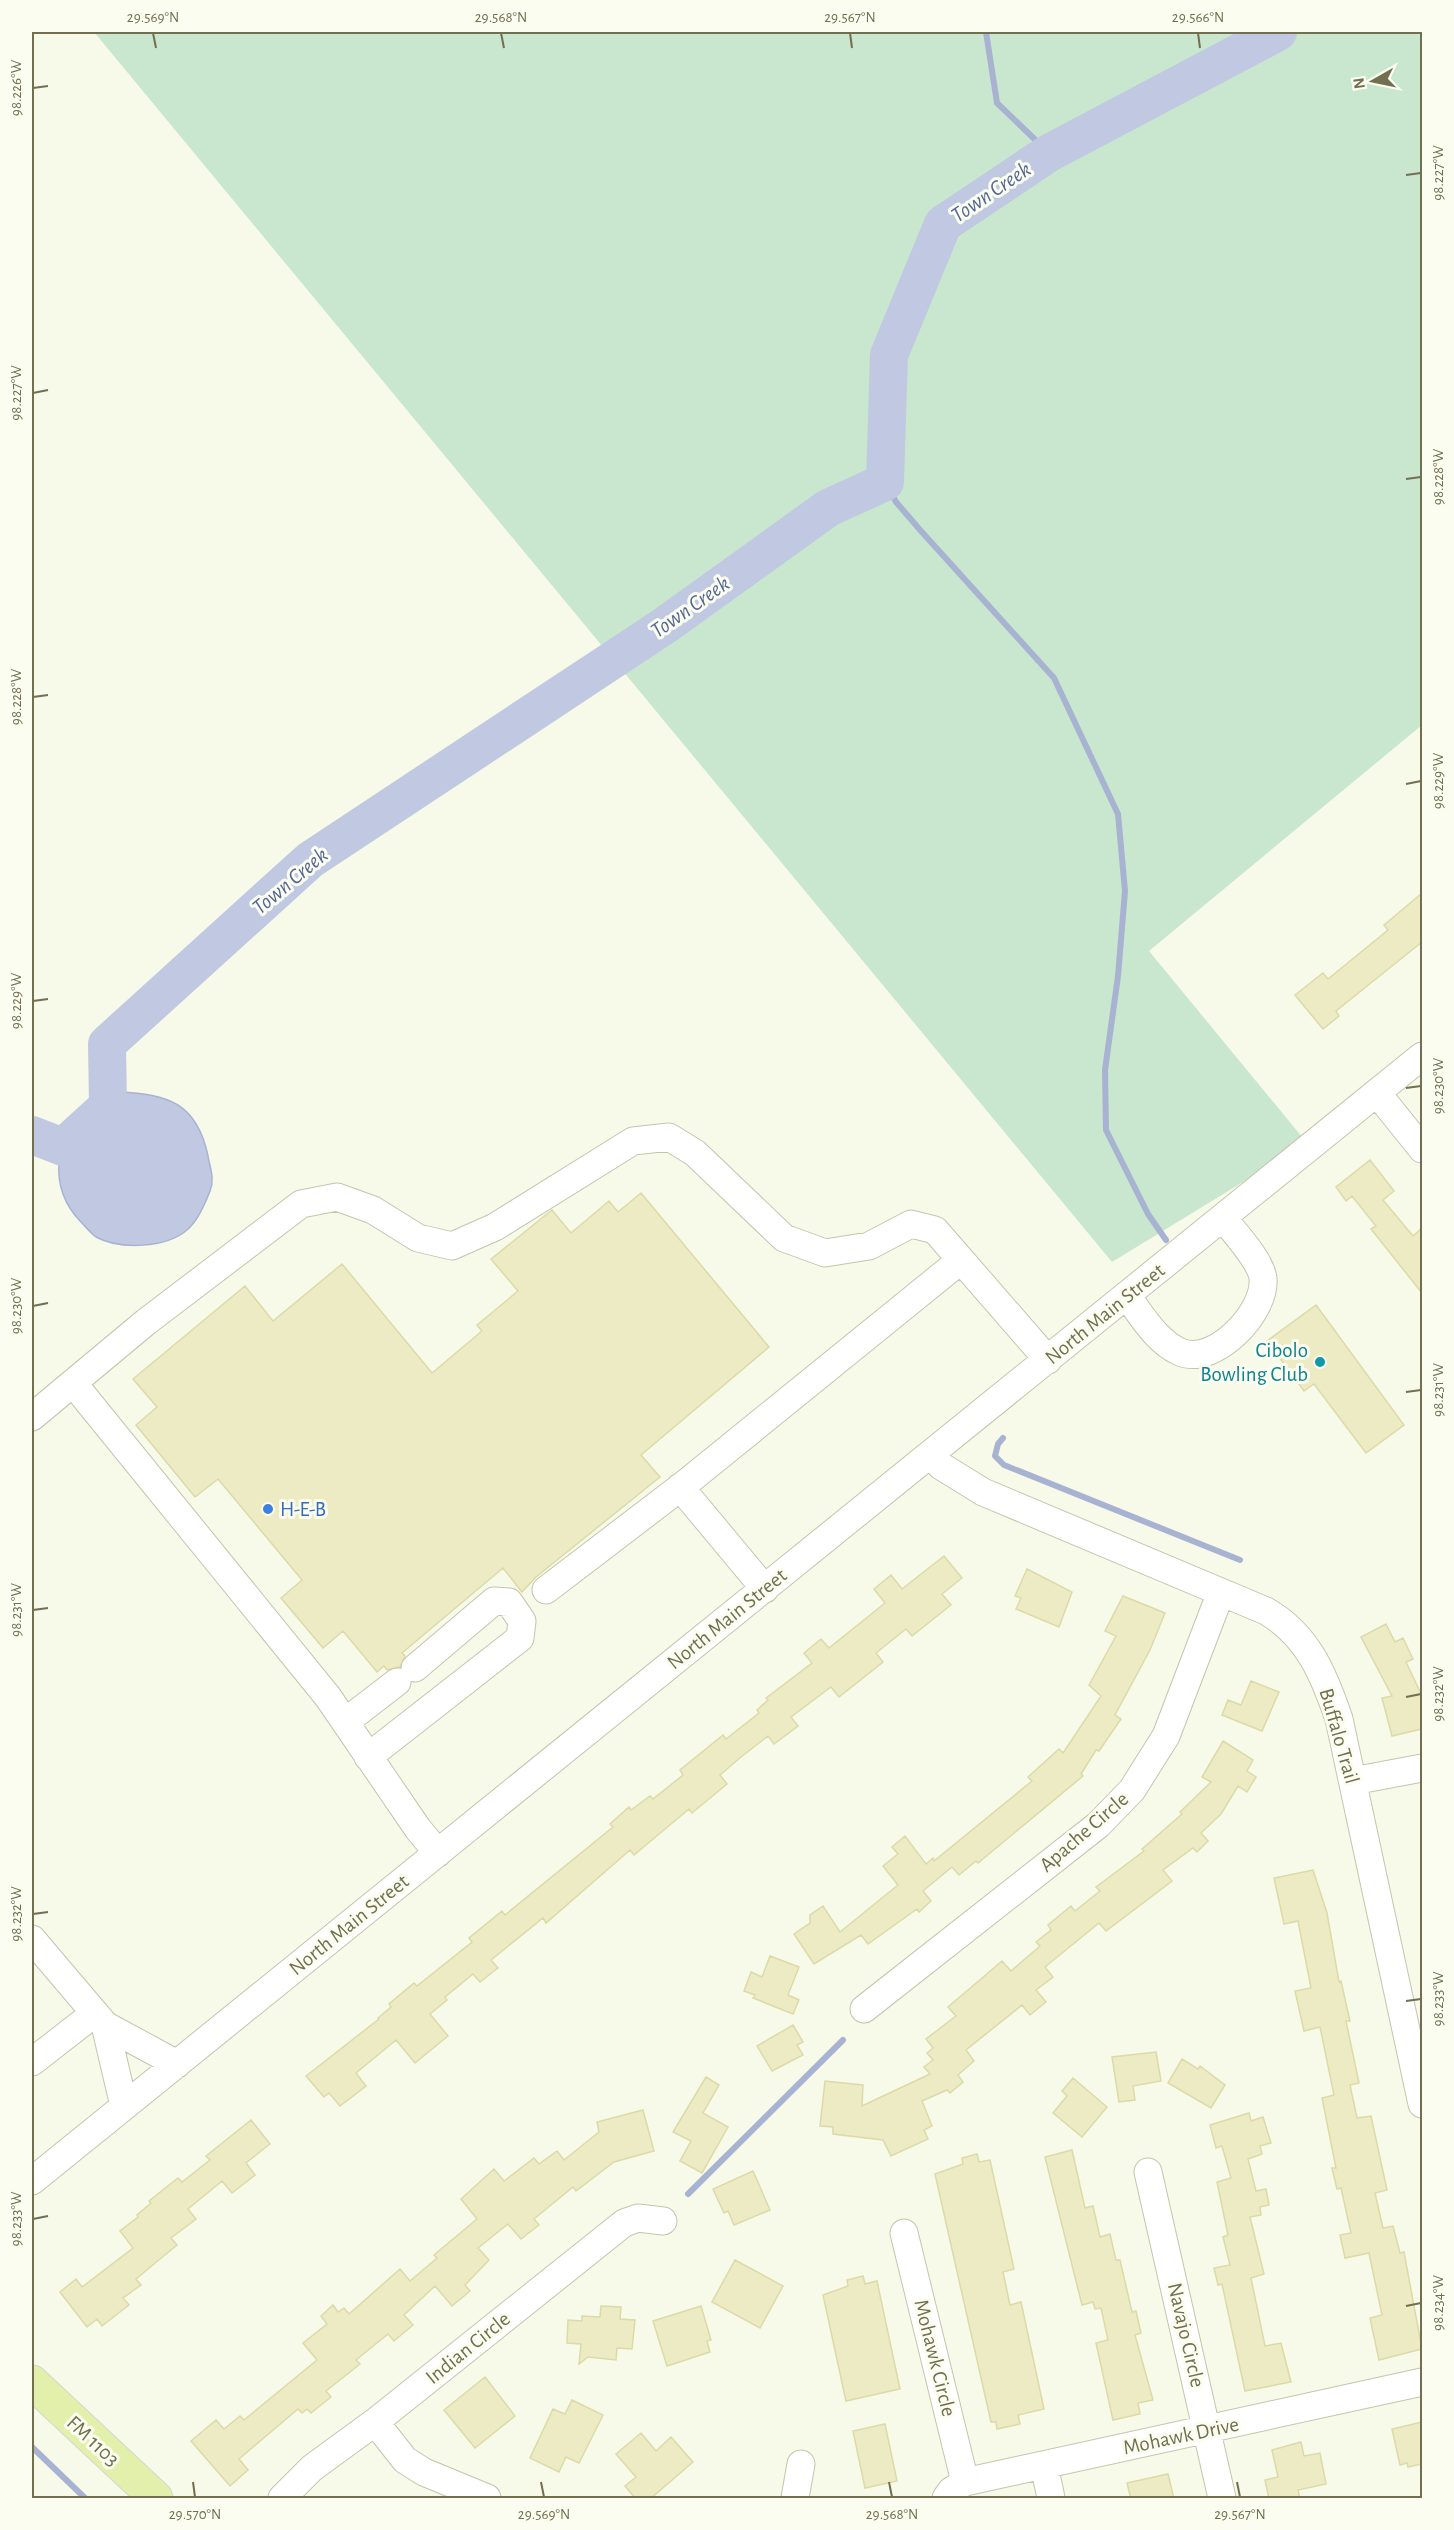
<svg xmlns="http://www.w3.org/2000/svg" width="1454" height="2530" font-family="'Alegreya Sans',sans-serif">
<rect width="100%" height="100%" fill="#f7fae9"/>
<!-- green -->
<path fill="#c9e6ce" d="M94,32H1422V725L1149,951L1307,1143L1112,1262Z"/>
<!-- water -->
<path fill="#c0c9e1" stroke="#a8b3d2" stroke-width="1.5" d="M119,1092C168,1094 197,1103 208,1156C210,1168 215,1179 210,1191C205,1204 198,1221 187,1230C166,1248 120,1250 96,1237C90,1233 85,1226 80,1221C48,1187 54,1138 86,1108C94,1100 109,1097 119,1092Z"/>
<g fill="none" stroke-linecap="round" stroke-linejoin="round">
<!-- stream -->
<path stroke="#a8b3d2" stroke-width="6" d="M986,32L997,103L1049,153
M885,482L896,502L921,531L1054,678L1118,814L1125,891L1118,976L1105,1070L1106,1130L1148,1214L1166,1240
M1003,1438L998,1444L995,1456L1004,1465L1240,1560
M688,2194L843,2040
M32,2447L85,2498"/>
<!-- river -->
<path stroke="#c0c9e1" stroke-width="38" d="M32,1135L63,1147L108,1106L107,1044L310,860L664,626L828,508L885,482L889,355L943,224L1049,153L1278,32"/>
</g>
<!-- building -->
<path fill="#ecebc4" stroke="#dcdaa7" stroke-width="1.5" d="M1422,893V942L1336,1011L1339,1016L1323,1029L1295,995L1323,973L1328,979L1388,930L1384,925Z
M1370,1160L1394,1191L1383,1200L1413,1236L1422,1228V1293L1371,1229L1376,1226L1352,1196L1346,1201L1336,1187Z
M641,1193L769,1347L641,1455L660,1477L536,1577L522,1592L503,1568L402,1653L405,1656L400,1667L387,1670L384,1666L377,1672L343,1631L323,1648L281,1598L302,1580L218,1479L195,1497L136,1425L157,1407L133,1379L245,1286L273,1321L342,1264L432,1373L482,1331L477,1325L518,1291L491,1259L552,1210L571,1233L609,1201L618,1212Z
M1316,1305L1404,1425L1366,1453L1314,1384L1304,1391L1267,1341Z
M944,1556L962,1578L942,1594L951,1605L912,1636L906,1629L876,1653L883,1662L839,1697L831,1687L791,1717L798,1726L774,1744L768,1736L741,1757L720,1775L727,1784L692,1813L689,1809L634,1855L630,1850L546,1923L543,1918L491,1960L498,1968L480,1982L473,1974L445,1997L447,2000L430,2014L448,2036L415,2063L396,2040L356,2073L366,2086L340,2106L329,2093L324,2097L306,2076L379,2019L378,2018L391,2007L389,2004L414,1983L417,1986L472,1942L469,1938L502,1911L505,1915L613,1827L610,1824L629,1807L631,1810L650,1796L653,1799L683,1775L680,1770L723,1735L726,1739L759,1713L757,1710L768,1700L766,1698L812,1663L804,1653L821,1639L829,1648L885,1603L874,1589L891,1575L902,1589Z
M1027,1569L1072,1592L1059,1627L1016,1609L1021,1598L1015,1596Z
M1123,1596L1165,1613L1150,1650L1115,1715L1121,1719L1099,1751L1096,1750L1081,1774L1083,1776L978,1863L976,1861L959,1875L952,1867L923,1891L931,1901L919,1912L917,1909L868,1944L861,1935L814,1964L794,1934L810,1923V1915L823,1906L840,1932L898,1885L883,1866L898,1854L892,1847L905,1836L926,1864L933,1858L934,1861L1032,1781L1028,1777L1059,1749L1063,1753L1101,1696L1089,1685L1116,1636L1105,1631Z
M1386,1624L1395,1642L1403,1638L1413,1659L1406,1662L1422,1696V1729L1392,1736L1382,1698L1392,1696L1361,1637Z
M1251,1681L1279,1692L1262,1731L1222,1715L1228,1700L1241,1705Z
M1223,1741L1253,1760L1247,1771L1256,1777L1247,1792L1238,1786L1221,1814L1201,1833L1208,1841L1197,1852L1193,1848L1163,1870L1172,1881L1106,1931L1099,1923L1045,1967L1053,1977L1036,1990L1046,2002L1030,2015L1022,2005L966,2050L974,2061L958,2075L963,2082L950,2093L947,2090L922,2101L932,2126L924,2130L928,2139L891,2156L883,2140L833,2134V2127L820,2126L825,2081L863,2085L862,2106L930,2074L924,2067L933,2060L927,2053L933,2048L926,2039L956,2016L948,2007L1002,1961L1011,1971L1040,1946L1036,1942L1051,1930L1048,1925L1071,1906L1075,1911L1100,1891L1096,1887L1144,1851L1142,1849L1182,1814L1180,1812L1211,1782L1202,1777Z
M1313,1870L1327,1913L1339,1982L1341,1981L1350,2021H1346L1359,2083L1350,2085L1357,2118L1371,2116L1387,2190L1375,2193L1383,2228L1393,2226L1400,2253L1404,2252L1422,2349L1379,2360L1370,2318L1382,2315L1369,2253L1345,2258L1340,2235L1351,2233L1341,2188L1337,2189L1332,2168H1336L1322,2098L1334,2095L1320,2027L1304,2031L1295,1991L1311,1988L1298,1921L1284,1924L1274,1878Z
M770,1956L799,1967L788,1995L799,2000L793,2014L753,1998L755,1995L744,1991L751,1972L762,1977Z
M793,2025L803,2042L797,2045L803,2055L772,2071L757,2046Z
M1156,2052L1161,2081L1133,2086L1135,2100L1119,2102L1112,2057Z
M1182,2059L1198,2069L1200,2066L1225,2085L1211,2108L1168,2083Z
M706,2077L719,2085L703,2113L728,2127L702,2173L680,2161L691,2141L673,2132Z
M1073,2078L1107,2107L1082,2137L1053,2113L1067,2096L1062,2091Z
M643,2110L654,2151L614,2162L576,2191L573,2187L534,2219L539,2225L521,2239L508,2224L478,2248L489,2260L465,2285L470,2291L452,2306L435,2286L404,2315L413,2325L394,2341L388,2334L356,2360L360,2364L326,2391L331,2397L311,2413L307,2409L302,2413L298,2409L239,2459L248,2470L230,2486L191,2441L216,2420L224,2429L240,2416L244,2420L317,2360L303,2343L327,2324L321,2316L333,2305L338,2312L344,2308L349,2314L400,2269L410,2281L437,2258L434,2255L477,2219L461,2199L494,2169L504,2181L534,2158L539,2164L557,2151L564,2160L599,2132L597,2122Z
M1249,2113L1251,2121L1263,2117L1271,2143L1260,2146L1262,2154L1248,2159L1256,2191L1266,2189L1269,2205L1260,2207L1261,2215L1250,2217L1264,2274L1251,2278L1265,2346L1281,2343L1291,2382L1245,2391L1222,2284L1218,2285L1214,2268L1230,2265L1223,2237L1228,2235L1217,2182L1231,2178L1222,2146L1216,2148L1210,2125Z
M251,2120L270,2144L246,2163L255,2175L232,2193L222,2181L188,2209L196,2219L171,2238L177,2245L136,2279L141,2285L123,2298L129,2305L102,2326L97,2319L87,2327L60,2292L76,2279L82,2287L133,2248L120,2231L138,2217L137,2215L151,2203L149,2201L178,2178L182,2182L210,2160L206,2156Z
M1072,2150L1085,2208L1093,2206L1100,2237L1110,2234L1116,2260H1120L1132,2312L1136,2311L1141,2333L1135,2335L1153,2400L1138,2403L1140,2414L1113,2420L1096,2343L1108,2340L1101,2308L1095,2309L1093,2302L1082,2305L1045,2157Z
M977,2154L979,2162L990,2160L1014,2269L1003,2272L1010,2305L1021,2302L1044,2409L1018,2415L1020,2424L997,2429L996,2422H991L935,2174L963,2164L962,2158Z
M753,2171L770,2210L734,2225L728,2211L724,2213L713,2189Z
M735,2260L783,2286L760,2328L712,2302Z
M863,2276L865,2284L877,2281L900,2389L846,2401L823,2295L848,2286L847,2280Z
M601,2306L621,2307L620,2319L635,2320L632,2349L617,2348L616,2360L588,2357L579,2364L581,2344L567,2343L568,2320L582,2321V2316L600,2317Z
M701,2306L711,2340L707,2341L710,2352L667,2366L653,2321Z
M485,2377L515,2416L475,2448L444,2410Z
M572,2400L603,2415L579,2463L566,2457L559,2472L530,2458L553,2409L565,2414Z
M1422,2422V2464L1408,2467L1407,2463L1400,2465L1392,2429Z
M885,2424L897,2481L865,2488L853,2431Z
M641,2433L656,2451L671,2437L693,2462L650,2499H636L625,2486L636,2477L616,2454Z
M1301,2442L1304,2456L1320,2453L1326,2484L1298,2490L1300,2499H1269L1265,2480L1278,2477L1272,2450Z
M1168,2474L1174,2499H1131L1127,2483Z"/>
<g fill="none" stroke-linecap="round" stroke-linejoin="round">
<!-- minor casing -->
<g stroke="#c4c5ab" stroke-width="29">
<path id="minor" d="M1377,1093L1422,1149
M1127,1296C1142,1316 1157,1342 1180,1352C1214,1367 1266,1312 1263,1279C1262,1262 1234,1232 1223,1218
M73,1383L328,1697L418,1829L438,1853
M32,1417L146,1322L301,1204L337,1197L373,1210L418,1238L452,1246L495,1227L633,1141L669,1137L695,1153L784,1238L825,1253L869,1246L911,1224L935,1230L1048,1360
M931,1455L941,1466L983,1492L1266,1611C1308,1635 1324,1675 1339,1719L1422,2104
M680,1487L765,1589
M546,1590L686,1483L961,1260
M345,1722L397,1682
M368,1757L520,1638L522,1621L509,1602L494,1601L415,1668
M1353,1781L1422,1768
M32,1939L105,2025
M864,2009L1098,1825L1132,1790L1166,1736L1221,1592
M32,2062L95,2013
M124,2106L105,2025L177,2064
M1148,2172L1222,2498
M32,2181L1422,1056
M904,2233L965,2482
M375,2422L405,2460L424,2472L487,2498
M1044,2465L1051,2498
M282,2498L312,2468L375,2422L624,2223L638,2218L663,2221
M795,2498L801,2464
M946,2498L951,2491L965,2482L1422,2382"/>
</g>
<!-- major casing -->
<g stroke="#d7d7ce" stroke-width="35">
<path id="major" d="M32,2382L156,2498"/>
</g>
<!-- minor -->
<use href="#minor" stroke="#fff" stroke-width="27"/>
<!-- major -->
<use href="#major" stroke="#e2f0ab" stroke-width="33"/>
</g>
<!-- ticks -->
<path fill="none" stroke="#716f50" stroke-width="2" d="M153,33L156,48M501,33L504,48M850,33L852,48M1198,33L1200,48M33,88L48,86M1406,175L1421,173M33,393L48,390M1406,479L1421,477M33,697L48,695M1406,784L1421,781M33,1001L48,999M1406,1088L1421,1086M33,1306L48,1303M1406,1392L1421,1390M33,1610L48,1608M1406,1697L1421,1694M33,1914L48,1912M1406,2001L1421,1999M33,2219L48,2216M1406,2306L1421,2303M193,2482L195,2497M541,2482L544,2497M889,2482L892,2497M1237,2482L1240,2497"/>
<!-- markers -->
<circle fill="#0f9aa8" stroke="#fafdef" stroke-width="2" cx="1320" cy="1362" r="6"/>
<circle fill="#3f7fe0" stroke="#fafdef" stroke-width="2" cx="268" cy="1509" r="6"/>
<g text-anchor="middle" dominant-baseline="central" stroke-width="6" stroke-linejoin="round" paint-order="stroke">
<!-- street labels -->
<g font-size="21" fill="#716f50" stroke="#fafdef">
<text transform="translate(1105 1314) rotate(-39)">North Main Street</text>
<text transform="translate(727 1619) rotate(-39)">North Main Street</text>
<text transform="translate(1339 1736) rotate(74)">Buffalo Trail</text>
<text transform="translate(1084 1832) rotate(-41)">Apache Circle</text>
<text transform="translate(349 1925) rotate(-39)">North Main Street</text>
<text transform="translate(1186 2335) rotate(77)">Navajo Circle</text>
<text transform="translate(468 2348) rotate(-39)">Indian Circle</text>
<text transform="translate(935 2358) rotate(76)">Mohawk Circle</text>
<text transform="translate(1181 2436) rotate(-12)">Mohawk Drive</text>
<text transform="translate(93 2441) rotate(43)">FM 1103</text>
</g>
<!-- culture labels -->
<g font-size="21" fill="#0d838f" stroke="#fafdef" text-anchor="end">
<text x="1308" y="1350">Cibolo<tspan x="1308" dy="24">Bowling Club</tspan></text>
</g>
<!-- shop labels -->
<g font-size="21" fill="#366cbe" stroke="#fafdef" text-anchor="start">
<text x="280" y="1509">H-E-B</text>
</g>
<!-- water labels -->
<g font-size="22" font-style="italic" fill="#576795" stroke="#fafdef">
<text transform="translate(991 192) rotate(-34)">Town Creek</text>
<text transform="translate(690 607) rotate(-35)">Town Creek</text>
<text transform="translate(290 881) rotate(-40)">Town Creek</text>
</g>
</g>
<!-- border -->
<rect width="1454" height="2530" fill="none" stroke="#fafdef" stroke-width="66"/>
<!-- north arrow -->
<g transform="translate(1373 81) rotate(261)" stroke="#fafdef" stroke-width="4.5" paint-order="stroke">
<path d="M0-4.5L10 22L0 15L-10 22Z" fill="#716f50"/>
<text y="-9" font-size="16" font-weight="bold" text-anchor="middle" fill="#716f50">N</text>
</g>
<rect x="33" y="33" width="1388" height="2464" fill="none" stroke="#716f50" stroke-width="2"/>
<g font-size="15" text-anchor="middle" fill="#716f50">
<text x="153" y="22">29.569°N</text>
<text x="501" y="22">29.568°N</text>
<text x="850" y="22">29.567°N</text>
<text x="1198" y="22">29.566°N</text>
<text transform="translate(16 88) rotate(-90)" y="5">98.226°W</text>
<text transform="translate(1438 173) rotate(-90)" y="5">98.227°W</text>
<text transform="translate(16 393) rotate(-90)" y="5">98.227°W</text>
<text transform="translate(1438 477) rotate(-90)" y="5">98.228°W</text>
<text transform="translate(16 697) rotate(-90)" y="5">98.228°W</text>
<text transform="translate(1438 781) rotate(-90)" y="5">98.229°W</text>
<text transform="translate(16 1001) rotate(-90)" y="5">98.229°W</text>
<text transform="translate(1438 1086) rotate(-90)" y="5">98.230°W</text>
<text transform="translate(16 1306) rotate(-90)" y="5">98.230°W</text>
<text transform="translate(1438 1390) rotate(-90)" y="5">98.231°W</text>
<text transform="translate(16 1610) rotate(-90)" y="5">98.231°W</text>
<text transform="translate(1438 1694) rotate(-90)" y="5">98.232°W</text>
<text transform="translate(16 1914) rotate(-90)" y="5">98.232°W</text>
<text transform="translate(1438 1999) rotate(-90)" y="5">98.233°W</text>
<text transform="translate(16 2219) rotate(-90)" y="5">98.233°W</text>
<text transform="translate(1438 2303) rotate(-90)" y="5">98.234°W</text>
<text x="195" y="2519">29.570°N</text>
<text x="544" y="2519">29.569°N</text>
<text x="892" y="2519">29.568°N</text>
<text x="1240" y="2519">29.567°N</text>
</g>
</svg>
